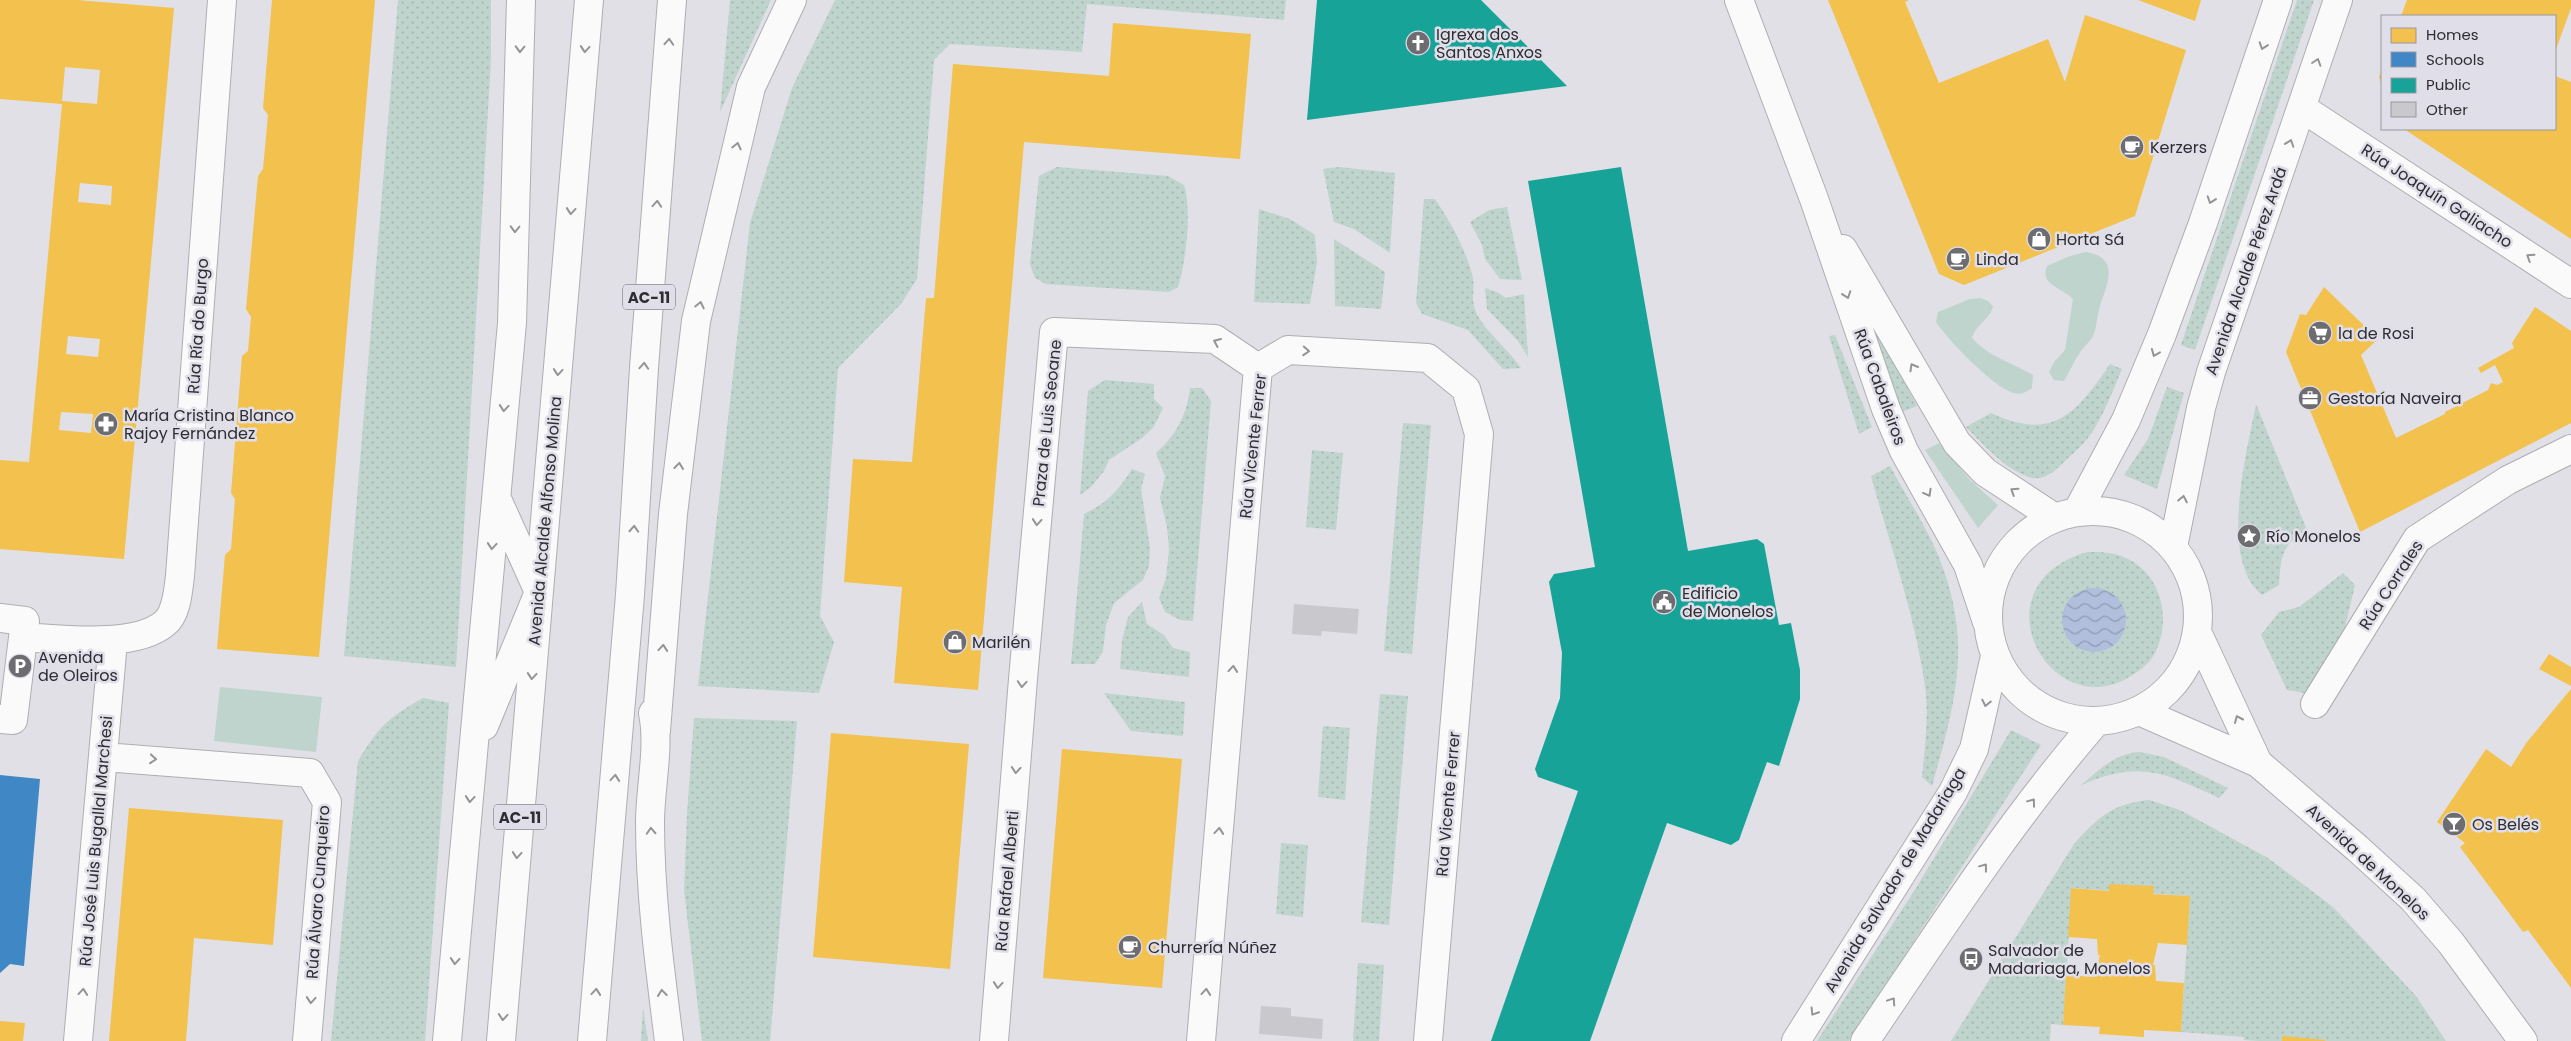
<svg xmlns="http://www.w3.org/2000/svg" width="2571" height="1041" font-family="Poppins,sans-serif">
<defs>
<pattern id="garden-dots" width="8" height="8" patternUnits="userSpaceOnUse" patternTransform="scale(1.25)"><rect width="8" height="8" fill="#bed4cc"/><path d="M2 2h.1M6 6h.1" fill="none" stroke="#a4b6b0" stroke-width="1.8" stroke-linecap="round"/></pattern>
<pattern id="water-waves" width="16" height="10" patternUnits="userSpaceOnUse" patternTransform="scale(1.25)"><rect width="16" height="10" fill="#b1bedc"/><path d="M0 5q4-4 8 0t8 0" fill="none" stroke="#909bb3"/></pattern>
</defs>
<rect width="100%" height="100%" fill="#e1e0e6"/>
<!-- grass -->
<path fill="#bed4cc" d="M2086,252C2121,258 2107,284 2100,306C2097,315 2097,327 2093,336C2090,342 2084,346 2081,351C2074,361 2070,371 2064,381L2054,380L2049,372L2054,362L2065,350L2073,299C2063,288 2039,285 2047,266L2070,256Z
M1980,298L1988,301L1993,306C1990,320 1976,324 1972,338C1989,357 2011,362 2033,375L2032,388C2026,392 2022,395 2014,393C1994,388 1948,340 1936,322L1938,312L1970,299Z
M1939,443L1970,480L1998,505L1978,528L1925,450Z
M220,687L322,697L316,752L214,741Z"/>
<!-- garden -->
<path fill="url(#garden-dots)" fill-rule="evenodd" d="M398,0H491V58L456,667L344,656Z
M730,0H771L720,112Z
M835,0H1286L1284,20L1087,4L1082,52L950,44L934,60L917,279L901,304L838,368L820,616L834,642L819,693L698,686L750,223L792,88Z
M2297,0H2314L2195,350L2181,345Z
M1057,167L1168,176L1184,185C1192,210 1186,262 1178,287L1169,292L1046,284L1035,278L1030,264L1039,176Z
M1339,167L1395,173L1390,253L1354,229L1334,222L1323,169Z
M1424,199H1435C1450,221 1465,248 1472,274C1476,286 1470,299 1476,312C1483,329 1509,350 1521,368L1503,369L1468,330L1422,314L1416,303Z
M1507,207L1522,280L1500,279L1485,259L1482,245L1470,222L1489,210Z
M1259,209L1290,219L1315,235L1317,262L1310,304L1254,302Z
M1334,239L1385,272L1381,309L1335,306Z
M1846,273L1917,406L1902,412Z
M1485,288L1497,292L1506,298L1524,294L1528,357L1518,341L1487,309Z
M1835,335L1872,427L1859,434L1829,336Z
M2110,364L2122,369C2112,392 2103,418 2088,438C2081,447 2071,455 2063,463C2056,470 2045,480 2033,478C2007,472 1984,445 1966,427L1991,413C2053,442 2076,414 2110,364Z
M1105,380L1154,384V399L1163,408L1153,428L1142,438L1109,460L1104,471L1091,487L1080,495L1088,391Z
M2167,387L2184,393L2157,489L2124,475L2148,439Z
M1190,388H1202L1211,401L1193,621L1180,620L1165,612L1159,598L1166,578L1169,550L1167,527L1160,498L1165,476L1156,453C1176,435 1187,415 1190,388Z
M2256,404L2307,530C2281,545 2281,556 2279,585L2262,595C2218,560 2247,452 2256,404Z
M1403,423L1431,425L1412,654L1384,651Z
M1312,450L1343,453L1336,530L1306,527Z
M1890,466C1906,496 1928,529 1940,560C1973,644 1955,704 1932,786L1922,777C1925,747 1929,716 1925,686C1915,615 1890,545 1871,476Z
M1132,469L1145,474L1141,489L1150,548L1149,566L1143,580L1114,603L1106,625L1103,651L1095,664H1071L1084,514C1107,503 1118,491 1132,469Z
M2087,552C2101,552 2115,552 2128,559C2162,576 2171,619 2156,651C2150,664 2138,672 2126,679C2047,721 1975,585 2087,552ZM2062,624L2110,648C2088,657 2068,647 2062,624Z
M2343,573L2355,585L2344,631L2324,675L2305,693L2287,690L2261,635L2279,612L2299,607Z
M1142,602L1147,624L1164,635L1173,648L1190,652L1189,677L1120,669L1122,641L1128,617Z
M1104,693L1185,702L1183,736L1131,731Z
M1380,694L1408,696L1389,925L1361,922Z
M423,698L449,703L425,1041H331L358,761C379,726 388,718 423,698Z
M694,718L797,721L770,1041H702L684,890L687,814Z
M1323,726L1350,728L1345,800L1318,797Z
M2011,730L2041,745L1849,1041H1817L1916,888Z
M2139,752L2164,757L2228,788L2219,798C2165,773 2138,759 2080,786C2099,770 2114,754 2139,752Z
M2149,800L2180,810L2268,858L2333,907L2416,996L2446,1041H2258L2244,1040V1037L2181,1032L2190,896L2072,888L2063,1025L2051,1024L2050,1041H1951L2074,844C2098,817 2112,804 2149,800Z
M1281,843L1308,845L1303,917L1276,914Z
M1358,963L1384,965L1379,1041H1353Z
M643,1008L648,1041H641Z"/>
<!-- water -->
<path fill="url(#water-waves)" d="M2062 620a32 32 0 1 1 64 0a32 32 0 1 1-64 0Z"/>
<!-- homes -->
<path fill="#f2c14e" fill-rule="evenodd" d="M0,0H77L174,8L124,559L0,549V460L29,462L62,104L0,99ZM65,67L100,70L97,104L62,101ZM80,183L112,186L111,205L78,202ZM68,336L100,339L98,357L66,354ZM61,412L93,414L91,433L59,430Z
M272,0H375L319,657L217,649L225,555L231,549L235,499L231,493L242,356L248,351L251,317L246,309L258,176L263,169L268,115L263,108Z
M1828,0H1909L1905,2L1939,83L2048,39L2065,82L2085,15L2186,50L2135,216L1964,285L1939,274Z
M2138,0H2201L2195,21Z
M2407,0H2571V8L2555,52V16H2401Z
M1113,23L1251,34L1240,159L1024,142L978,690L894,683L902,587L844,582L853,459L912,462L926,298H934L953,64L1109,76Z
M2382,69V85L2379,77Z
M2555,76L2571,82V239L2404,129H2555Z
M2324,287L2378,339L2361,355L2396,438L2445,414V412L2488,390L2491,383L2497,385L2503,382L2495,365L2481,373L2478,368L2514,348L2512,343L2535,307L2571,331V423L2360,532L2286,352L2300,314L2306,315Z
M2549,654L2571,667V686L2539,669Z
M2571,689V988L2528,930L2523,932L2460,847L2465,843L2437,822L2486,749L2511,767L2527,742Z
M831,733L969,744L950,969L813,957Z
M1062,749L1182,759L1162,988L1043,978Z
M129,808L283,820L273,945L194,938L186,1041H109Z
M2109,884L2154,886L2153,894L2190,896L2187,945L2158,943L2153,965H2155L2156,981L2184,983L2181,1032L2144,1030V1037L2099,1034L2100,1027L2063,1025L2066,975L2095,977L2100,955H2098L2097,939L2068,937L2071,888L2109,891Z
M0,1021L25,1023L23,1041H0Z
M2282,1036L2325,1040V1041H2282Z"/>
<!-- schools -->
<path fill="#3f88c5" d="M0,775L40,779L24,966L10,964L0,973Z"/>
<!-- public -->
<path fill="#17a398" d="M1317,0H1481L1567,86L1307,120Z
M1621,167L1688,551L1757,539L1764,544L1779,625L1791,623L1800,670V699L1779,766L1767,762L1739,840L1731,845L1667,823L1590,1041H1491L1578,791L1538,777L1535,769L1560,698L1562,653L1549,582L1554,574L1595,567L1528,181Z"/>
<!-- building -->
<path fill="#c9c8cd" d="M1294,604L1359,609L1357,634L1322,631L1321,636L1292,634Z
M1261,1006L1291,1008V1016L1323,1019L1322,1039L1259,1034Z"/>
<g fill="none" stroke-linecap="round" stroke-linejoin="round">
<!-- minor casing -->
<g stroke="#aeaeb2" stroke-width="30">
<path id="minor" d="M1739,0L1814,199L1886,409L1904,451L1968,565L1987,622
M2302,108L2571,284
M1843,249L1957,443L1985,472L2055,518
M1988 616a105 105 0 1 1 210 0a105 105 0 1 1-210 0Z
M2077,512L2126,420L2162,334L2203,223L2278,0
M2173,547L2201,408L2211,372L2338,0
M0,618L25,621L13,720L0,719
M2198,634L2258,763
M23,637C60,639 135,649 165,623C177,613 178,591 180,576L222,0
M2315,704L2417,539L2508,480L2571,449
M2139,711L2258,763
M104,757L310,773L327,802L307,1041
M78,1041L113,641
M994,1041L1023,679L1054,332L1215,339L1258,368
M1201,1041L1258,368L1288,350L1428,358L1466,389L1479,434L1428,1041
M1796,1041L1953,792L1974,749L1995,656
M1865,1041C1939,932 2010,821 2096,722"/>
</g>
<!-- tertiary casing -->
<g stroke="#aeaeb2" stroke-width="30">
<path id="tertiary" d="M2258,763L2357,848L2413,899L2451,943L2523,1041"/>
</g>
<!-- trunk casing -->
<g stroke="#aeaeb2" stroke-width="30">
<path id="trunk" d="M653,713C660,749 650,786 650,823C650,895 660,970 669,1041
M484,726L539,592L497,499
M656,731L673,514L696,321L751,87L792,0
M447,1041L512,323L521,0
M501,1041L589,0
M592,1041L630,595L644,368L672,0"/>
</g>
<!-- minor -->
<use href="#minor" stroke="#fafafb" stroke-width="28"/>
<!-- tertiary -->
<use href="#tertiary" stroke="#fafafb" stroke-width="28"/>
<!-- trunk -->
<use href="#trunk" stroke="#fafafb" stroke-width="28"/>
</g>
<!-- one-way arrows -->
<defs><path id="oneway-chevron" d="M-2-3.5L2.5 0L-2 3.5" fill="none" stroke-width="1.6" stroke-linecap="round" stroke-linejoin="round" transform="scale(1.25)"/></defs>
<g stroke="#949496">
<use href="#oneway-chevron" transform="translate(669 42) rotate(-86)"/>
<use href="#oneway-chevron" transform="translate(2263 46) rotate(109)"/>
<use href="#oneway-chevron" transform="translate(520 49) rotate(91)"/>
<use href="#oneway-chevron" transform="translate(585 49) rotate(95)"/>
<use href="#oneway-chevron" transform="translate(2317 62) rotate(-72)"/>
<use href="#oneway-chevron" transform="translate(2290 143) rotate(-71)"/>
<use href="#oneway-chevron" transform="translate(737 146) rotate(-77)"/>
<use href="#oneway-chevron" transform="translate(2211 200) rotate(109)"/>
<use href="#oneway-chevron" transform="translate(657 204) rotate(-86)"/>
<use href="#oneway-chevron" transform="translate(571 211) rotate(95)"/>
<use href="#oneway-chevron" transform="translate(515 229) rotate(92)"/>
<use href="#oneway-chevron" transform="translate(2530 257) rotate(-147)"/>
<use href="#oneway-chevron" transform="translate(1847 295) rotate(71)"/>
<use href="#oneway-chevron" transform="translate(700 305) rotate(-77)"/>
<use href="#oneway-chevron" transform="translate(1217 342) rotate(-156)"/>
<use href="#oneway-chevron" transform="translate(1306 351) rotate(4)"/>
<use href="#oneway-chevron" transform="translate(2155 353) rotate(112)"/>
<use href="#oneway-chevron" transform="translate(644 366) rotate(-86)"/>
<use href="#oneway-chevron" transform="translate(1913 367) rotate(-120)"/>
<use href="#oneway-chevron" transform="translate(558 372) rotate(95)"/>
<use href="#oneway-chevron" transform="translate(504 408) rotate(95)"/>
<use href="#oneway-chevron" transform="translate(679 466) rotate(-83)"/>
<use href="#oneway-chevron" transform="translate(2014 491) rotate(-147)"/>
<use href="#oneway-chevron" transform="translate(1928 493) rotate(61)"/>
<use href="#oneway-chevron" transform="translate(2183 499) rotate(-79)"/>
<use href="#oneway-chevron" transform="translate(1037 522) rotate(95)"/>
<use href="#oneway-chevron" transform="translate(634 529) rotate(-87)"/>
<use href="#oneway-chevron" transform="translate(492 546) rotate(95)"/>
<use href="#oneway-chevron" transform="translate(663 648) rotate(-85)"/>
<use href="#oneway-chevron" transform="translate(1233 669) rotate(-85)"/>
<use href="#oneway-chevron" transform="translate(532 676) rotate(95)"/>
<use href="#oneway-chevron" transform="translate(1022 684) rotate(94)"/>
<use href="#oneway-chevron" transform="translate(1986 703) rotate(102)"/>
<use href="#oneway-chevron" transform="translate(2238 719) rotate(-114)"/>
<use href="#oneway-chevron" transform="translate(153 759) rotate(5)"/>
<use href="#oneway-chevron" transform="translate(1016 770) rotate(95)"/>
<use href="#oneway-chevron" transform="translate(615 778) rotate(-85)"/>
<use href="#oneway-chevron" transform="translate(470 799) rotate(95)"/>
<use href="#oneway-chevron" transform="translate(2032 802) rotate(-53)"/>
<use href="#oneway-chevron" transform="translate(651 831) rotate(-93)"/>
<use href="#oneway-chevron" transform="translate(1219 831) rotate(-85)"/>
<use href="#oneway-chevron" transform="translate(517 855) rotate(95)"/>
<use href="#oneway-chevron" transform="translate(1984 867) rotate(-53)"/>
<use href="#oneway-chevron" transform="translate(455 961) rotate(95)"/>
<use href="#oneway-chevron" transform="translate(998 985) rotate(95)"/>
<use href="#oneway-chevron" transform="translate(83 992) rotate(-85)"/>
<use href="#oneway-chevron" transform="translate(596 992) rotate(-85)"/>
<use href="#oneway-chevron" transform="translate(1206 992) rotate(-85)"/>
<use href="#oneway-chevron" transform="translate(662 993) rotate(-97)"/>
<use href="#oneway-chevron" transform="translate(311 1000) rotate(95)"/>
<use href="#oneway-chevron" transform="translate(1892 1001) rotate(-56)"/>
<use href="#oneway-chevron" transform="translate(1814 1012) rotate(122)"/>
<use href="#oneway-chevron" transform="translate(503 1017) rotate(95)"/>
</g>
<!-- icons -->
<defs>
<g id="church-disc" transform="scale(1.25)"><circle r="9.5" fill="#6d6c70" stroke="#e0dee8"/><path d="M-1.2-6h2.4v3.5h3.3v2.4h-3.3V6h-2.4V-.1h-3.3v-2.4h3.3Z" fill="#fff"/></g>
<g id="cafe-disc" transform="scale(1.25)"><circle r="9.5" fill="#6d6c70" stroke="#e0dee8"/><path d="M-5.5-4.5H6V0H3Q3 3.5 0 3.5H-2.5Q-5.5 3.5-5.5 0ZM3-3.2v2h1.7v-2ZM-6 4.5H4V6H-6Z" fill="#fff"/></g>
<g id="shop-disc" transform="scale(1.25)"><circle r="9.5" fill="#6d6c70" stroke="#e0dee8"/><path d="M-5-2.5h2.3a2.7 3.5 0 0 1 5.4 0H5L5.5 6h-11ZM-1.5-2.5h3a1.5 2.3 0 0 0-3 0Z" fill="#fff"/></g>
<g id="supermarket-disc" transform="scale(1.25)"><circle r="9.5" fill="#6d6c70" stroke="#e0dee8"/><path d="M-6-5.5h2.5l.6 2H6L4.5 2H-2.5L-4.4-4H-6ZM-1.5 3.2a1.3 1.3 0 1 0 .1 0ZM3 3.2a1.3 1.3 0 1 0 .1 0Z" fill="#fff"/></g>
<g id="office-disc" transform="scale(1.25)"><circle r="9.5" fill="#6d6c70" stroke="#e0dee8"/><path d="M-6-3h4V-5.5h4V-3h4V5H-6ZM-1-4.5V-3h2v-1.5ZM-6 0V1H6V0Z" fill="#fff"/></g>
<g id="pharmacy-disc" transform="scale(1.25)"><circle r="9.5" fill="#6d6c70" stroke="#e0dee8"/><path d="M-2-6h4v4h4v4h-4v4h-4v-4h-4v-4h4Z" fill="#fff"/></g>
<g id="sight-disc" transform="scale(1.25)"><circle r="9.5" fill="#6d6c70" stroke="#e0dee8"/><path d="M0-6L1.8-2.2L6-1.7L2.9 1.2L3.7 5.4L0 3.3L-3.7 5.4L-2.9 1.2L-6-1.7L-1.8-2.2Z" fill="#fff"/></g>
<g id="civic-disc" transform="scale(1.25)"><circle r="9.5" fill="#6d6c70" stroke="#e0dee8"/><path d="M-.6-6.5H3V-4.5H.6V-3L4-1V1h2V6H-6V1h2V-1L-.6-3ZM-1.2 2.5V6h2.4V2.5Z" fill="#fff"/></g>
<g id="parking-disc" transform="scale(1.25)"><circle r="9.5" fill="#6d6c70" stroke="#e0dee8"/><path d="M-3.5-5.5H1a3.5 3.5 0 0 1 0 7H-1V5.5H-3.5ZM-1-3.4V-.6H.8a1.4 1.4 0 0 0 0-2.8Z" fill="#fff"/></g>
<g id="bar-disc" transform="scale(1.25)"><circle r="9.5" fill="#6d6c70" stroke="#e0dee8"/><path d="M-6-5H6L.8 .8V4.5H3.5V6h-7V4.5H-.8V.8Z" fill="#fff"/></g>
<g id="bus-disc" transform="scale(1.25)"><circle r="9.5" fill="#6d6c70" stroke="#e0dee8"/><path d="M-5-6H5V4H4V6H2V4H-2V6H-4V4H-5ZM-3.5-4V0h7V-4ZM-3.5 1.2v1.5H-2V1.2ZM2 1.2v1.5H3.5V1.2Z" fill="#fff"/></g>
</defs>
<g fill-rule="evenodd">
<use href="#church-disc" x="1418" y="43"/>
<use href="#cafe-disc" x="2132" y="147"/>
<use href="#shop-disc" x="2039" y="239"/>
<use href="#cafe-disc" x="1958" y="259"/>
<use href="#supermarket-disc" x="2320" y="333"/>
<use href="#office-disc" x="2310" y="398"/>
<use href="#pharmacy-disc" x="106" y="424"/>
<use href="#sight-disc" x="2249" y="536"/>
<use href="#civic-disc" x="1664" y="602"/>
<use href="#shop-disc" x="955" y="642"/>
<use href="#parking-disc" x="20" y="666"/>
<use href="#bar-disc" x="2454" y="824"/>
<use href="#cafe-disc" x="1130" y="947"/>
<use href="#bus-disc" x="1971" y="959"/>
</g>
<g text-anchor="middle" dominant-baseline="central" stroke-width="5" stroke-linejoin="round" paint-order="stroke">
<!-- shield labels -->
<g fill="#e0dee8" stroke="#636268" stroke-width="1">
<rect x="623" y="284.5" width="52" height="25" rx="4"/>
<rect x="494" y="804.5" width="52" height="25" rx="4"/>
</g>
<g font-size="15" font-weight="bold" fill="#2e2d31">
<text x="649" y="297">AC-11</text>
<text x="520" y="817">AC-11</text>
</g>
<!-- poi labels -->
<g font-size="16" fill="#2e2d31" stroke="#e0dee8" text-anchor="start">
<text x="1436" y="34">Igrexa dos<tspan x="1436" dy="18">Santos Anxos</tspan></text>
<text x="2150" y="147">Kerzers</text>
<text x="2056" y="239">Horta Sá</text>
<text x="1976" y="259">Linda</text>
<text x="2338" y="333">la de Rosi</text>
<text x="2328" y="398">Gestoría Naveira</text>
<text x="124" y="415">María Cristina Blanco<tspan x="124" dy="18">Rajoy Fernández</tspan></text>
<text x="2266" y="536">Río Monelos</text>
<text x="1682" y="593">Edificio<tspan x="1682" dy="18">de Monelos</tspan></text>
<text x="972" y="642">Marilén</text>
<text x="38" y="657">Avenida<tspan x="38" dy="18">de Oleiros</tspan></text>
<text x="2472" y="824">Os Belés</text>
<text x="1148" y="947">Churrería Núñez</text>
<text x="1988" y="950">Salvador de<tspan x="1988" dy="18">Madariaga, Monelos</tspan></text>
</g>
<!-- street labels -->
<g font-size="16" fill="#2e2d31" stroke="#e0dee8">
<text transform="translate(2437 196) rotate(33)">Rúa Joaquín Galiacho</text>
<text transform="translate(2246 271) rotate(-71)">Avenida Alcalde Pérez Ardá</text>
<text transform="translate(198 326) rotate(-86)">Rúa Ría do Burgo</text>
<text transform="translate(1880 387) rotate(70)">Rúa Cabaleiros</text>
<text transform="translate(1047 423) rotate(-84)">Praza de Luis Seoane</text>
<text transform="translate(1253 446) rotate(-84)">Rúa Vicente Ferrer</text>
<text transform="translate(545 521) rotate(-85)">Avenida Alcalde Alfonso Molina</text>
<text transform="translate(2391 585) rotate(-57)">Rúa Corrales</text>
<text transform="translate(1448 804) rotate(-85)">Rúa Vicente Ferrer</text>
<text transform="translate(96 841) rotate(-85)">Rúa José Luis Bugallal Marchesi</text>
<text transform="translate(2368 862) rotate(43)">Avenida de Monelos</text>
<text transform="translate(1895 880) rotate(-59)">Avenida Salvador de Madariaga</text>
<text transform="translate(1007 881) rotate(-85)">Rúa Rafael Alberti</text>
<text transform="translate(318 892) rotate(-86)">Rúa Álvaro Cunqueiro</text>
</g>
</g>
<!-- legend -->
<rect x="2381" y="15" width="175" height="115" fill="#e0dee8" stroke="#99979f"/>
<rect x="2391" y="28" width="25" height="15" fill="#f2c14e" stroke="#99979f"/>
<text x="2426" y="40" font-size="15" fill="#2e2d31">Homes</text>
<rect x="2391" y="52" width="25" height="15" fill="#3f88c5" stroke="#99979f"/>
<text x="2426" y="65" font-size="15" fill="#2e2d31">Schools</text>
<rect x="2391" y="78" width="25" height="15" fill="#17a398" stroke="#99979f"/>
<text x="2426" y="90" font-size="15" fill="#2e2d31">Public</text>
<rect x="2391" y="102" width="25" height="15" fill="#c9c8cd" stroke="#99979f"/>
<text x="2426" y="115" font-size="15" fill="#2e2d31">Other</text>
</svg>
